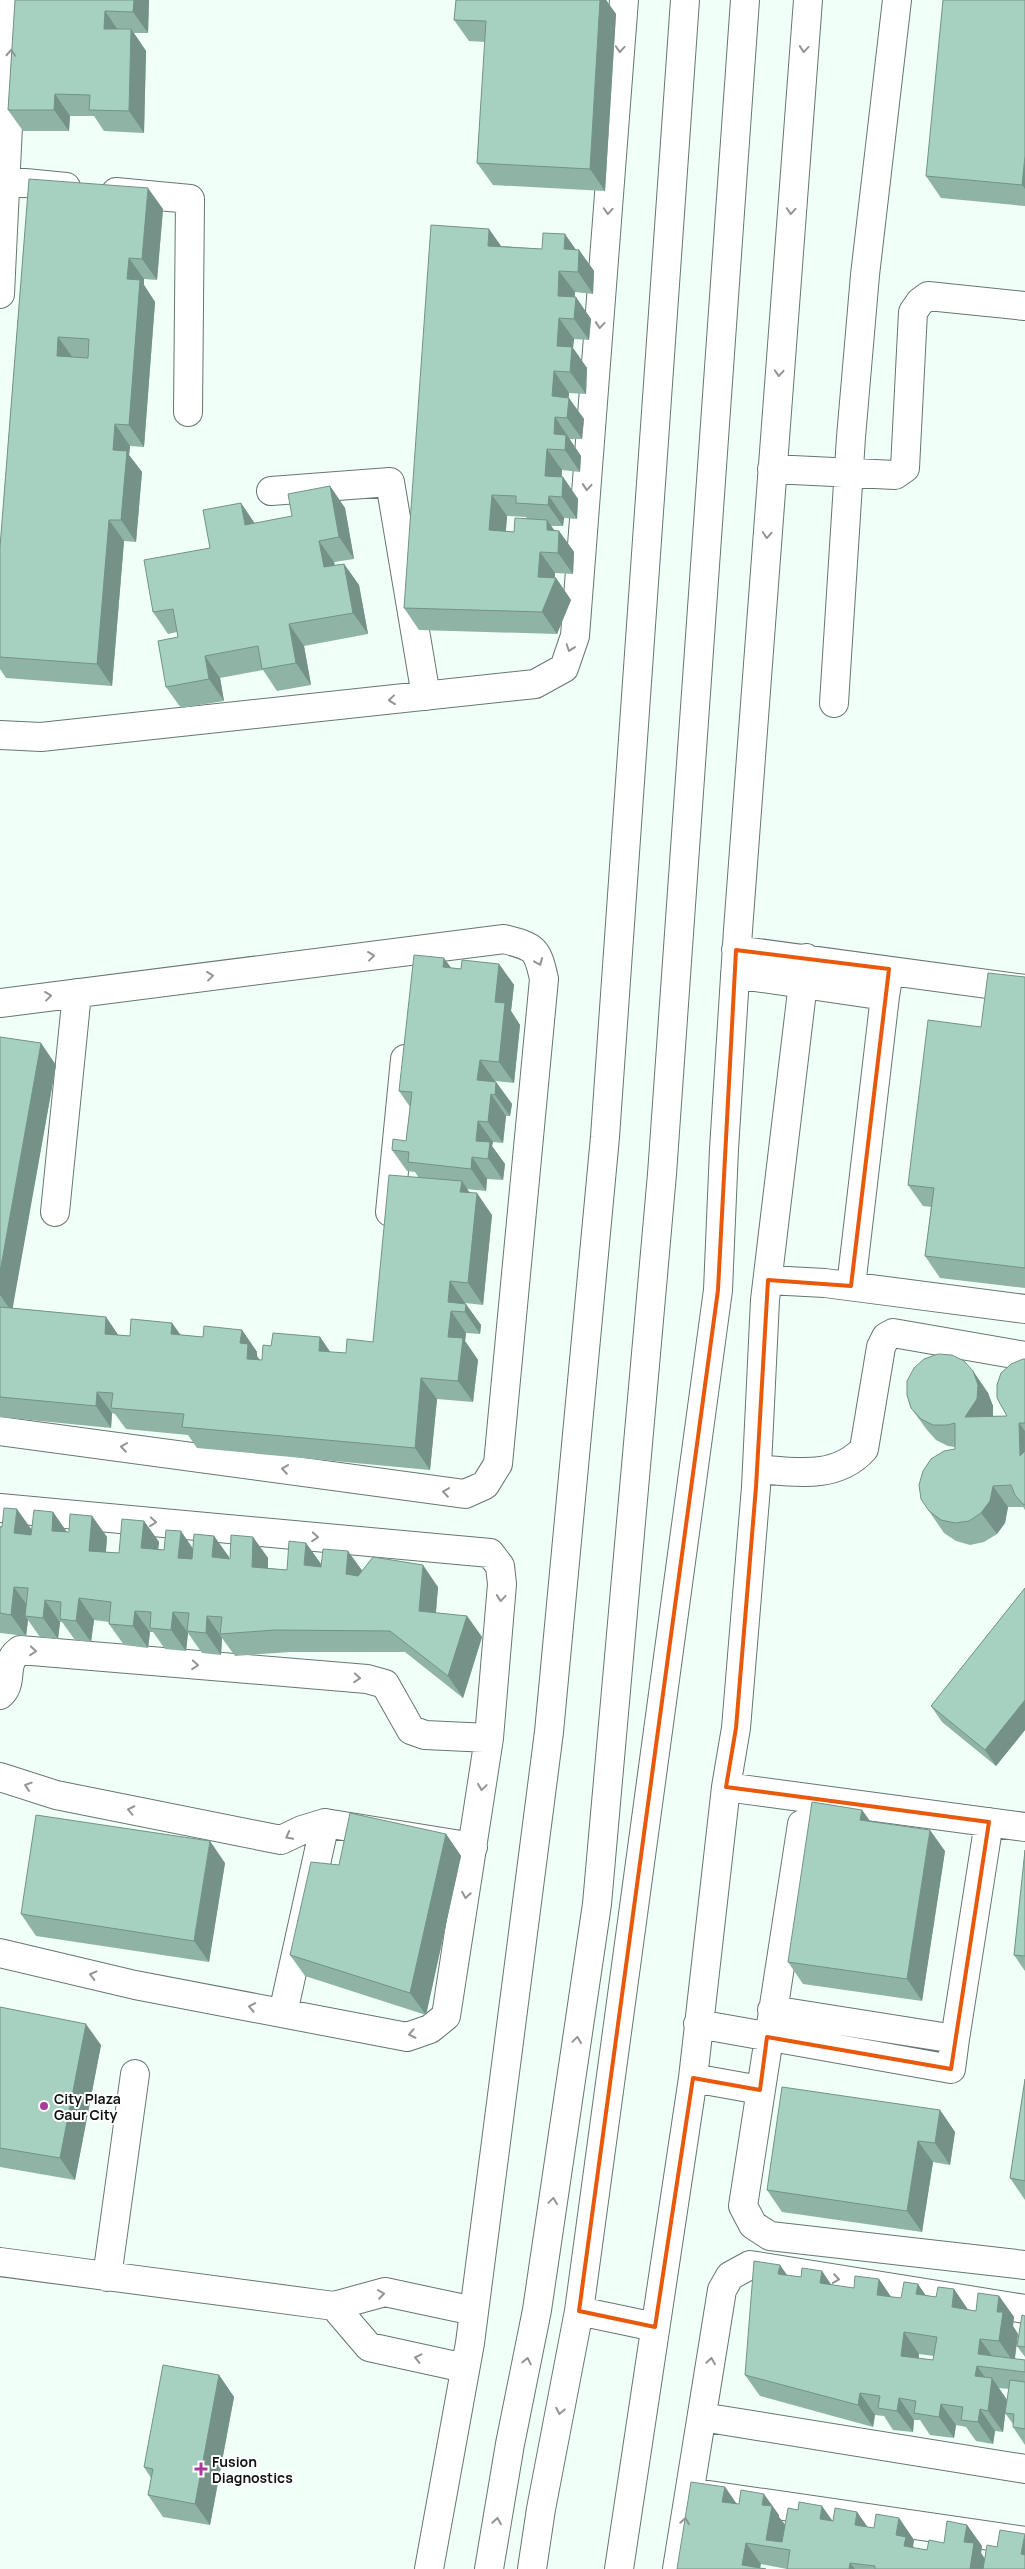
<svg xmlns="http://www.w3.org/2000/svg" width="1025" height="2569" font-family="Manrope,sans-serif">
<rect width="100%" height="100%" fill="#f1fff9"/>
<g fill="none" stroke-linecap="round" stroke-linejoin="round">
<!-- minor casing -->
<g stroke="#677670" stroke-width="30">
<path id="minor" d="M5,181L66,187
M116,192L190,199L188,412
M0,294L14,0
M772,469L895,475L905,468L913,312L920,302L928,296L1025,306
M271,491L390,482L426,696
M834,703L851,437L865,275L897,0
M0,735L41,737L535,684L564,668L575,636L624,0
M736,950L1025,989
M735,974L885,996L888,978
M0,1003L504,939C534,947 537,947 544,979L498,1464L485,1485L465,1494L0,1431
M55,1212L77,993
M390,1212L405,1059
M768,1280L825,1283L1025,1309
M851,1286L885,996
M757,1469C794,1472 836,1480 864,1449L881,1347L886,1337L893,1333L1025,1356
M0,1508L490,1553L500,1566L502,1584L489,1738L446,2016L430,2029L407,2037L135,1985L0,1953
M0,1695C15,1682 1,1664 20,1650L367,1679L385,1684L411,1730L425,1735L489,1738
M0,1777L56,1795L281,1840L302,1830L325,1823L473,1847
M726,1787L1025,1827
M802,1824L743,2206L753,2225L770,2236L1025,2265
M283,2013L325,1823
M698,2024L951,2069L955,2039L772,2010
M955,2039L989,1822
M693,2078L760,2090
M0,2262L334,2306L385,2292L474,2311
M107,2277L135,2074
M334,2306L369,2347L465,2368
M579,2311L655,2327
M702,2417L1025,2469
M695,2493L1025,2541
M429,2569L470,2343L549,1732L605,1137L685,0
M489,2569L510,2444L537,2310L597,1904L662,1174L745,0
M532,2569L541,2509L579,2311L718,1290L724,1149L738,930L808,0
M619,2569L693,2078L726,1787L736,1728L756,1487L765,1300L806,958
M677,2569L722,2290L730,2276L750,2265L1025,2309"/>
</g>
<!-- minor -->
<use href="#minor" stroke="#fff" stroke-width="28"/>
</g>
<!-- wall -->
<path fill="#8fb4a6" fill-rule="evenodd" d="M15,0H149L148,33H134L146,51L144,133L104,131L94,116H70L69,131H23L8,110Z
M456,0H606L616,14L605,191L493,185L477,163L485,42L469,41L454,20Z
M1025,0V206L941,198L926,176Z
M29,179L163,209L157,280L144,279V285L155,302L144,447L130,446L129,455L142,472L136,542L124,541L112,686L6,678L0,669V547Z
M502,246L542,249L579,250L594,271L593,294L575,292L574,297L591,319L589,340L574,339L573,348L587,368L586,394L569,393L568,398L584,419L582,439H570V440L581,456L580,472L562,470V477H563L578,499L577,519L564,518L563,526H551L554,530L559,531L574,552L573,574L555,573V578H556L571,600L557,634L419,630L404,608ZM507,516L526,517L527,519L514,532L506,531Z
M330,486L345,508L354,559L334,562L335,565L344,564L359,585L368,634L304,646L311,685L277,691L263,670L220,678L224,701L181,708L166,687L178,637L177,632L168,634L153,612L210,548L292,516Z
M499,964L514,985L511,1011L520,1025L514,1083L495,1081V1082H496L512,1104L510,1116H506L503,1143L493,1142L492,1146L505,1164L503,1180L487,1179L486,1191L467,1189L469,1192L492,1215L483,1305L465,1303V1304L481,1325L480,1334L466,1333L465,1341L478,1360L473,1402L437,1399L430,1470L197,1448L188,1435L126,1429L115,1414L112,1413L111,1428L0,1417V1037L56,1065L12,1308L106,1317L118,1335L130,1336L172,1323L181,1335L203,1337L242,1330L257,1352V1356L260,1360H262L271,1346L320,1337L330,1352L346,1353L373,1342L419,1178L415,1172L407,1171L392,1150L406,1141L410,1107L399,1091L451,968L461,969Z
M1025,977V1288L940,1278L925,1256L931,1207L923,1206L908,1185L981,1027Z
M1025,1359V1510L1023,1507H1008L1005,1523L997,1534L984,1542L970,1545L956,1541L944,1533L929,1511L955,1449V1447L948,1446L936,1440L927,1430L911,1408L973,1371L988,1393L993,1406V1416H1007Z
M53,1512L67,1532H69L92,1516L107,1537L106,1552L119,1553L144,1521L159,1542L158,1549L164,1550L193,1548L214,1536L229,1557V1559H230L253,1537L268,1558V1568L287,1570L306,1543L321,1564L362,1571L438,1587L436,1613L467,1616L482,1637L463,1698L405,1652H290L235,1656L222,1638L221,1655L202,1653L188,1633L186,1651L165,1649L153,1632H150L148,1648L124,1645L109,1624V1622L94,1620L91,1642L75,1640L62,1622H60L58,1639L40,1637L28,1620L26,1636L0,1633V1526L32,1530Z
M1025,1588V1730L996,1766L942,1722L931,1706Z
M862,1810L870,1821L945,1851L922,2001L803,1984L788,1962Z
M446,1834L461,1856L426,2015L305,1976L290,1955L339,1865Z
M1025,1850V1971L1014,1955Z
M225,1863L209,1962L36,1936L21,1914Z
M0,2007L101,2045L75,2180L0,2167Z
M1025,2079V2200L1010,2178Z
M940,2110L955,2132L950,2165L933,2162L922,2232L782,2212L767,2190Z
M822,2271L831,2285L891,2297L901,2298L925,2295L936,2297L954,2289L968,2310L976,2311L999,2296L1014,2317L1013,2326L1018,2334L1015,2359L1025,2360V2445L1013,2427V2424L1005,2413L1003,2432L995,2431L993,2444L976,2441L966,2427L956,2425L954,2438L930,2435L920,2420H914L913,2432L893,2430L884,2416L875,2415L873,2427L760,2396L745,2375L787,2275L801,2277ZM919,2354L934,2356L933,2360L919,2358ZM999,2388L1009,2389L1007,2400Z
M1025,2316V2357L1017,2346Z
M219,2375L234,2397L210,2525L163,2517L148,2495L151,2478L144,2467Z
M725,2487L737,2504L779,2515V2517L785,2525L832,2521L857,2512L867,2527L874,2528L899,2518L914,2540L913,2546L914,2548L927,2550L944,2543L967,2525L982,2546L981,2553L985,2559L1025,2569H787L761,2564L677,2569Z"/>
<!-- shaded-wall -->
<path fill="#749287" d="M134,0H149L148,33L133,12Z
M600,0H606L616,14L605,191L590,169Z
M105,11L120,33L104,29Z
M131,29L146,51L144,133L129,111Z
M55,94L70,116L69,131L54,110Z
M1025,156V189L1022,185Z
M148,188L163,209L157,280L142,259Z
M489,229L504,250L488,246Z
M565,234L579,254V250L594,271L593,294L578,272L564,249Z
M129,258L144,279V285L155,302L144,447L129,425L127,279Z
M559,271L575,292L573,318L558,296Z
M576,297L591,319L589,340L574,319Z
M559,318L574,339L573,348L587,368L586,394L570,372L557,346Z
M58,337L73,358L57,356Z
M554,371L569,393L567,418L552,396Z
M569,398L584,419L582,439L567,418Z
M555,417L581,456L580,472L554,434Z
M115,424L130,446L129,455L142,472L136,542L121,520L113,450Z
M547,449L562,470L560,498L545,476Z
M563,477L578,499L577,519L562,497Z
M330,486L345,508L354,559L339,537Z
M492,495L507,516L504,551L489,530Z
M549,496L564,518L563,526L548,505Z
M241,503L256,525H245Z
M109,520L124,541L112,686L97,664Z
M547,520L559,537V531L574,552L573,574L558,553L547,530Z
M319,541L334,562L339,589L324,567Z
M540,552L555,573V581L556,578L571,600L557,634L542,612L538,577Z
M344,564L359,585L368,634L353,613Z
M289,624L304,646L311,685L296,663Z
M205,656L220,678L224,701L209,679Z
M444,958L460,980L443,967Z
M499,964L514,985L511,1011L520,1025L514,1083L499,1062L495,1002Z
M41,1043L56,1065L12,1312L0,1295V1272Z
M480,1060L495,1081L493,1094H491L506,1116L503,1143L488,1122L477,1080Z
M496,1082L512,1104L510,1116L495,1095Z
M478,1121L493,1142L492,1146L505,1164L503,1180L476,1141Z
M472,1157L487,1179L486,1191L471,1169Z
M462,1181L476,1202L477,1193L492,1215L483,1305L468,1283L460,1192Z
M450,1281L465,1303L464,1312L448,1302Z
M466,1304L481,1325L480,1334L465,1312Z
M451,1311L466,1333L465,1341L478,1360L473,1402L458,1381L448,1337Z
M106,1317L121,1339L105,1334Z
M172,1323L187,1345L171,1334Z
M242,1330L257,1352V1356L263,1365L247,1359L240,1343Z
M320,1337L335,1359L319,1351Z
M973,1371L988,1393L993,1406V1420L965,1417Z
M421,1378L437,1399L430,1470L415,1448Z
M97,1392L112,1413L111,1428L96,1406Z
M1019,1423L1025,1431V1463L1020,1456Z
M993,1486L1008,1507L1005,1523L997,1534L981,1513Z
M17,1509L32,1530L29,1555L14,1533Z
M53,1512L68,1534L52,1531Z
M92,1516L107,1537L104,1572L89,1551Z
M144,1521L159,1542L156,1569L141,1548Z
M181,1531L196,1553L193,1579L178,1558Z
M214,1536L229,1557L227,1579L212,1557Z
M253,1537L268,1558L267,1588L252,1567Z
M306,1543L321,1564L319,1587L304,1565Z
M348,1551L364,1573L361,1596L346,1574Z
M423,1565L438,1587L434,1633L419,1611Z
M14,1587L29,1608L25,1616L28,1620L26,1636L11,1615Z
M79,1598L94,1620L91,1642L76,1621Z
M45,1600L60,1622L58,1639L43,1618Z
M135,1611L150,1632L148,1648L133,1626Z
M173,1612L188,1633L186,1651L171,1630Z
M207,1616L222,1638L221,1655L206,1633Z
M467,1616L482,1637L463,1698L448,1676Z
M1025,1700V1730L996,1766L985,1750Z
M862,1810L877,1831L860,1820Z
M930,1830L945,1851L922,2001L907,1979Z
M446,1834L461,1856L426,2015L410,1993Z
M210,1841L225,1863L209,1962L194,1941Z
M86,2024L101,2045L75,2180L60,2158Z
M940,2110L955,2132L950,2165L935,2143Z
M918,2141L933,2162L922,2232L907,2211Z
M780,2265L795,2286L778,2274Z
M822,2271L837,2293L820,2283Z
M879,2279L894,2301L877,2295Z
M918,2284L933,2306L916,2294Z
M954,2289L969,2311L952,2307Z
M999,2296L1014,2317L1013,2326L1018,2334L1014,2363L999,2341L997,2312Z
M904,2332L919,2354L916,2377L901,2356Z
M980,2339L995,2360L978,2354Z
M977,2366L991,2386L992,2378L1007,2400L1003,2432L988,2411L975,2376Z
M219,2375L234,2397L210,2525L195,2504Z
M860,2393L875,2415L873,2427L858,2405Z
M899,2398L914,2420L913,2432L897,2411Z
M941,2404L956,2425L954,2438L939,2417Z
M980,2409L995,2431L993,2444L978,2422Z
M725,2487L740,2509L722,2502Z
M764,2494L779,2515V2517L787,2527L783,2549L766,2540L762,2505Z
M822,2506L837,2527L820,2519Z
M857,2512L872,2533L855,2525Z
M899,2518L914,2540L913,2546L921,2558L919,2568L896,2535Z
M967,2525L982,2546L981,2553L989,2565L988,2569H970L964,2542Z
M1025,2534V2560L1021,2554Z
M746,2543L761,2564L760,2569L742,2565Z
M850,2563L855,2569H849Z"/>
<!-- building -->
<path fill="#a6d1c1" stroke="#749287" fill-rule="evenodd" d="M15,0H134L133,12L105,11L104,29H131L129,111L89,110L90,95L55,94L54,110H8Z
M456,0H600L590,169L477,163L486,21L454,20Z
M943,0H1025V156L1022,185L926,176Z
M29,179L148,188L142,259L129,258L127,279L140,280L129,425L115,424L113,450L127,451L121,520H109L97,664L0,657V547ZM58,337L89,339L88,358L57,356Z
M431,225L489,229L488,246L542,249L543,233L565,234L564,249L579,250L578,272L559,271L558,296L576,297L574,319L559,318L557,346L572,347L570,372L554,371L552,396L569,398L567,418L555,417L554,434L566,435L565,450L547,449L545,476L563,477L562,497L549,496L548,505L516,503V496L492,495L489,530L514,532L515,518L547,520V530L559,531L558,553L540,552L538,577L556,578L542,612L404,608Z
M330,486L339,537L319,541L324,567L344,564L353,613L289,624L296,663L262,669L258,646L205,656L209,679L166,687L158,641L178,637L173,609L153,612L144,560L210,548L203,510L241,503L245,525L292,516L288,494Z
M414,955L444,958L443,967L461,969L462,960L499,964L495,1002L505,1003L499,1062L480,1060L477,1080L496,1082L495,1095L491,1094L488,1122L478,1121L476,1141L490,1142L488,1159L472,1157L471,1169L408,1162L409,1152L392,1150L393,1139L406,1141L412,1092L399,1091Z
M988,973L1025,977V1268L925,1256L934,1188L908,1185L928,1020L981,1027Z
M0,1037L41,1043L0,1272Z
M389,1175L462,1181L460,1192L477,1193L468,1283L450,1281L448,1302L466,1304L465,1312L451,1311L448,1337L463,1338L458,1381L421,1378L415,1448L182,1427L184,1414L111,1408L113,1393L97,1392L96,1406L0,1397V1307L106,1317L105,1334L130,1336L131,1319L172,1323L171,1334L203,1337L204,1326L242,1330L240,1343L248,1344L247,1359L262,1360L263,1345L271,1346L273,1333L320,1337L319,1351L346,1353L347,1339L373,1342Z
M938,1354L952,1355L964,1361L973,1371L978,1385L977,1399L965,1417L1007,1416L997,1398V1385L1001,1373L1011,1364L1023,1359H1025V1423H1019L1020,1456L1025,1451V1505L1023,1504L1015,1495L1011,1485L993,1486L990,1501L981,1513L969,1521L955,1523L941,1520L929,1511L921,1499L919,1485L923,1471L931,1459L944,1451L955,1449V1423L947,1425H933L921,1419L911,1408L907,1395V1381L914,1368L924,1359Z
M4,1508L17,1509L14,1533L31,1535L34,1510L53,1512L52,1531L69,1532L70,1514L92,1516L89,1551L119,1553L122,1519L144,1521L141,1548L164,1550L166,1530L181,1531L178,1558L192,1559L194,1534L214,1536L212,1557L230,1559L231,1535L253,1537L252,1567L287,1570L289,1541L306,1543L304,1565L321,1567L323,1549L348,1551L346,1574L358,1576L373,1557L423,1565L419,1611L467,1616L448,1676L390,1631L275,1630L220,1634L222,1617L207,1616L206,1633L187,1631L189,1613L173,1612L171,1630L150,1628L151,1612L135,1611L133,1626L109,1624L111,1602L79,1598L76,1621L60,1619L61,1602L45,1600L43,1618L25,1616L28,1588L14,1587L11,1615L0,1613V1527H2Z
M1025,1588V1700L985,1750L931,1706Z
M812,1802L862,1810L860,1820L930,1830L907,1979L788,1962Z
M350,1813L446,1834L410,1993L290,1955L311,1862L339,1865Z
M36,1815L210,1841L194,1941L21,1914Z
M1025,1850V1956L1014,1955Z
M0,2007L86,2024L60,2158L0,2148Z
M1025,2079V2181L1010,2178Z
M782,2087L940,2110L935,2143L918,2141L907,2211L767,2190Z
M754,2261L780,2265L778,2274L801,2277L802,2268L822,2271L820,2283L854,2288L855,2276L879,2279L877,2295L901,2298L904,2282L918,2284L916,2294L936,2297L938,2287L954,2289L952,2307L976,2311L978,2293L999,2296L997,2312H1003L999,2341L980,2339L978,2354L1025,2360V2372L977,2366L975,2376L992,2378L988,2411L980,2409L978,2422L961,2420L963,2407L941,2404L939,2417L914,2413L916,2401L899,2398L897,2411L878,2408L880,2396L860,2393L858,2405L745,2375ZM904,2332L937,2337L933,2360L901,2356Z
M1022,2315L1025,2316V2347L1017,2346Z
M163,2365L219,2375L195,2504L148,2495L153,2469L144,2467Z
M1010,2380L1025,2382V2429L1013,2427L1014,2414L1005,2413Z
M691,2482L725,2487L722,2502L739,2504L741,2490L764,2494L762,2505L772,2506L766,2540L782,2542L788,2508L798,2510L799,2502L822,2506L820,2519L833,2521L835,2508L857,2512L855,2525L874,2528L876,2514L899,2518L896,2535L906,2537L904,2546L927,2550L929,2540L944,2543L947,2521L967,2525L964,2542L974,2543L970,2569H875V2566L850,2563L849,2569H787L790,2550L746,2543L742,2565L766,2569H677Z
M1000,2530L1025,2534L1021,2554L1025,2555V2569H983L987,2545L997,2547Z"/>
<!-- one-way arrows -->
<defs><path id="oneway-chevron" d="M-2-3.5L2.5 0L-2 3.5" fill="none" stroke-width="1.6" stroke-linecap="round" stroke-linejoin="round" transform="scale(1.25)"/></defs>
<g stroke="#939594">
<use href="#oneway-chevron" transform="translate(620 49) rotate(94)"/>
<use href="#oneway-chevron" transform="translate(804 49) rotate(95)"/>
<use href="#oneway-chevron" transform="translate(11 53) rotate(-87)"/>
<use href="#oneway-chevron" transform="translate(608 211) rotate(94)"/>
<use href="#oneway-chevron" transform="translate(791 211) rotate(94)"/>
<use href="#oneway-chevron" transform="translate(600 325) rotate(95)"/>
<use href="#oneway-chevron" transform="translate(779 373) rotate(94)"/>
<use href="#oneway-chevron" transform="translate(587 487) rotate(95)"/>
<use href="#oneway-chevron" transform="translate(767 535) rotate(94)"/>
<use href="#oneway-chevron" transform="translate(570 648) rotate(109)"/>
<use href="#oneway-chevron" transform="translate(392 700) rotate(174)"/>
<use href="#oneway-chevron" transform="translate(371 956) rotate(-7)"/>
<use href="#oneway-chevron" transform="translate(539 962) rotate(68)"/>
<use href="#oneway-chevron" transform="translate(210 976) rotate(-7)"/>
<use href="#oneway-chevron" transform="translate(48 996) rotate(-7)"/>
<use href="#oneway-chevron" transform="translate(124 1447) rotate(-172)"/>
<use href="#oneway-chevron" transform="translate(285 1469) rotate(-172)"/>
<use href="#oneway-chevron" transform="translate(446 1492) rotate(-172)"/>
<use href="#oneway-chevron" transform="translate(153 1522) rotate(5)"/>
<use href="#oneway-chevron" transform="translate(315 1537) rotate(5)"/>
<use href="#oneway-chevron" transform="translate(501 1598) rotate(95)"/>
<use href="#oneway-chevron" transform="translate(33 1651) rotate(5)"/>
<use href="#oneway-chevron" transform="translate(195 1665) rotate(5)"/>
<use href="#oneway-chevron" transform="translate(357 1678) rotate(5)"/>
<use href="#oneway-chevron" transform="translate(28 1786) rotate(-162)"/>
<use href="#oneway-chevron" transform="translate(482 1787) rotate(98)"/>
<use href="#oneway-chevron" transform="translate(131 1810) rotate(-168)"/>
<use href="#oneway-chevron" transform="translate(289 1836) rotate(153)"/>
<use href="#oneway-chevron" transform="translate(466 1895) rotate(99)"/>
<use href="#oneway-chevron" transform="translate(93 1975) rotate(-166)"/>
<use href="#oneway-chevron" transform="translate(252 2007) rotate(-169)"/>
<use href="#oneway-chevron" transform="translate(412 2034) rotate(168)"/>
<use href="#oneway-chevron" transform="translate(577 2040) rotate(-82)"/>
<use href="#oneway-chevron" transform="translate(553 2201) rotate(-82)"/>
<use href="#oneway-chevron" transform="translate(836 2279) rotate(9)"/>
<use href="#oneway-chevron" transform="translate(381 2294) rotate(-8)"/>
<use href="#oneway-chevron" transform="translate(418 2358) rotate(-167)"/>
<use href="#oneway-chevron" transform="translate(527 2361) rotate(-78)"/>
<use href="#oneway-chevron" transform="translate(711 2361) rotate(-81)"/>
<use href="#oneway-chevron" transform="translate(560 2411) rotate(101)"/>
<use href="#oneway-chevron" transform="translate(497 2521) rotate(-81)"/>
<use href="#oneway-chevron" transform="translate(685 2521) rotate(-81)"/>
</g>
<!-- marked area -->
<path fill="none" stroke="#e8590c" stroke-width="4" stroke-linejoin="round" d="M736,950L889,969L851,1286L768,1280L756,1487L736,1728L726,1787L989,1822L951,2069L767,2037L760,2090L693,2078L655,2327L579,2311L718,1290Z"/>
<!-- markers -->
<g fill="#a93c9a" stroke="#fff" stroke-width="2">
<circle cx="44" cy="2106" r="5"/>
<path d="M198.5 2461.5h5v5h5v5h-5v5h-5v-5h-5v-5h5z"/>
</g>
<g text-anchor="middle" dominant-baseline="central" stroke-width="4" stroke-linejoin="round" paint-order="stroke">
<!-- poi labels -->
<g font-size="14" font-weight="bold" fill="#0f1412" stroke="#fff" text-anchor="start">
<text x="54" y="2098">City Plaza<tspan x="54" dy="16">Gaur City</tspan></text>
<text x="212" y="2461">Fusion<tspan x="212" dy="16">Diagnostics</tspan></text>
</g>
</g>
</svg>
